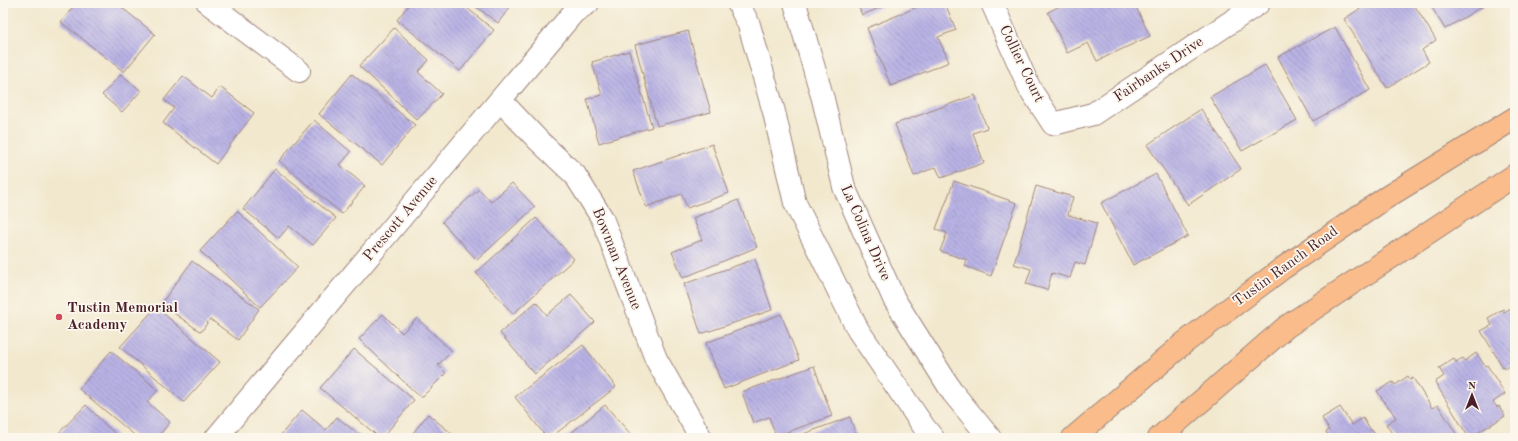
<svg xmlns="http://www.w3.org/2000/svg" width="1518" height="441" font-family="'Old Standard TT',serif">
<defs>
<pattern id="building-back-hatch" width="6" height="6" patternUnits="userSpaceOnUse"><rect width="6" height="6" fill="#b9b3e5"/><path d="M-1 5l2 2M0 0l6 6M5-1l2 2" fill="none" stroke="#9891ba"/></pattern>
</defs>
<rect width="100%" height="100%" fill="#fbf7ec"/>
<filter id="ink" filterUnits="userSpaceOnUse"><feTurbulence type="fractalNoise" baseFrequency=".025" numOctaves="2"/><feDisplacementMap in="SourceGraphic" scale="8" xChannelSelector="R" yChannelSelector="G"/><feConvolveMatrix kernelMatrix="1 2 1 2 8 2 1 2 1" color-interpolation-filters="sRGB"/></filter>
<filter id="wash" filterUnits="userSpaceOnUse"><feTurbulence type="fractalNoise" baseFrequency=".012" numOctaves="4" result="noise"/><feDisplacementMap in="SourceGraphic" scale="16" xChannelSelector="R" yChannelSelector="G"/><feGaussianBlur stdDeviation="0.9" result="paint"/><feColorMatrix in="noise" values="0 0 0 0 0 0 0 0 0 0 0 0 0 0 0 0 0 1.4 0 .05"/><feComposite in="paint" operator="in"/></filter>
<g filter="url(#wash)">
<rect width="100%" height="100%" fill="#f2e8ce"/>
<g id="blocks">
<!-- building -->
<path fill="url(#building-back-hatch)" d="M76,3H116L155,34L124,72L61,22Z
M297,3H310L305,10Z
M410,3H461L494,30L460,71L397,20Z
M471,3H513L498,23Z
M857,3H892L862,15Z
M927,3H945L956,30L938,37L949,62L891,86L867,28Z
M1066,3H1134L1150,36L1097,61L1088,43L1067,53L1048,12Z
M1369,3H1413L1436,40L1422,50L1429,62L1387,88L1344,19Z
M1429,3H1488L1445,29Z
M1335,27L1370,90L1313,121L1278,57Z
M394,28L429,60L418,72L442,94L417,120L359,66Z
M688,31L711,112L657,126L635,45Z
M629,51L652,127L599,143L587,99L602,95L592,62Z
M1265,65L1297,120L1242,151L1210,97Z
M121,74L141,91L122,112L102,95Z
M352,74L415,125L382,165L319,114Z
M183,76L212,98L220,87L254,113L216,164L163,123L174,108L164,100Z
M975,95L987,128L973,133L984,163L941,178L936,167L914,176L895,124Z
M1201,109L1241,169L1188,205L1147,145Z
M314,120L351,152L340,165L365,186L342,214L279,161Z
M712,144L729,193L687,208L682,194L646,207L633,171Z
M275,169L336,218L313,245L289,226L279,238L243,209Z
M1156,174L1188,236L1133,265L1101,203Z
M954,181L1017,203L991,276L965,266L967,260L940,251L947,233L936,229Z
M512,183L535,207L477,260L442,222L479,189L491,202Z
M1036,186L1073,197L1068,215L1097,223L1085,265L1075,262L1070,278L1052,273L1047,290L1026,284L1031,269L1014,264Z
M738,200L757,247L683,278L672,252L702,240L693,218Z
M237,211L298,267L260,307L200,251Z
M536,218L574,259L513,314L476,273Z
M755,259L772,310L701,334L684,284Z
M192,261L259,309L238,340L210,319L201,332L161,304Z
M571,295L595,322L535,374L500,333L536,302L547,315Z
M1515,306V362L1504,369L1481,331L1492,325L1488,318L1503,309L1504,312Z
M156,307L220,362L184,402L120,347Z
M383,314L402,333L417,318L452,351L438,365L446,373L421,398L359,339Z
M781,314L799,360L724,389L706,343Z
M583,345L616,387L550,438H547L515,397Z
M354,349L414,400L382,438H380L320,388Z
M111,351L158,390L147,402L170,422L157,438H138L79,389Z
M1476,353L1485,366L1487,365L1505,394L1493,402L1497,407L1499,406L1505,416L1469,438L1435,382L1444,376L1439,368L1454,359L1456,362L1463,358L1465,361Z
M814,366L832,416L776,436L769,417L753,423L742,392Z
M1408,376L1410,380L1413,378L1432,408L1438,405L1459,438H1395L1386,424L1396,418L1389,407H1388L1377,391L1393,382L1395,385Z
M86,405L119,438H54Z
M605,405L634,438H565Z
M1340,407L1352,425L1363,418L1371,431L1372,430L1377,438H1330L1326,432L1329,430L1322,418Z
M302,410L326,430L337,417L363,438H280L279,437Z
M428,414L457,438H409Z
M850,417L857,438H792Z"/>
</g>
</g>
<g filter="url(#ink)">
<use href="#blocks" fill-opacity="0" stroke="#9e847c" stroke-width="1"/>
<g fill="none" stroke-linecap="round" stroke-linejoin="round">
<!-- minor casing -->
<g stroke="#9e847c" stroke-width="24">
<path id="minor" d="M208,3L299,71
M992,3L1030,89L1053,124L1093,114L1259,3
M501,101L538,140L575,175L602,218L656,359L701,438
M216,438L574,12L588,3"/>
</g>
<!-- tertiary casing -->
<g stroke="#9e847c" stroke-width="24">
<path id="tertiary" d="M738,3L749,25L774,112L795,203L858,330L924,427L933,438
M795,3L823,99L844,187L894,299L953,393L990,438"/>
</g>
<!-- primary casing -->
<g stroke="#9e847c" stroke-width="24">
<path id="primary" d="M1073,438L1184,343L1283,268L1387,197L1515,118
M1159,438L1286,327L1515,175"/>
</g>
<!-- minor -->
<use href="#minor" stroke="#fff" stroke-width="22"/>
<!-- tertiary -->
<use href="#tertiary" stroke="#fff" stroke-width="22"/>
<!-- primary -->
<use href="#primary" stroke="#f9bc8a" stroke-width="22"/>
</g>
</g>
<!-- markers -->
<circle fill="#d1495b" stroke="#fbf7ec" stroke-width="1.5" cx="59" cy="317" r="4"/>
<g text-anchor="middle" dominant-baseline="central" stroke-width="3.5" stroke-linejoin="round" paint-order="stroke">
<!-- street labels -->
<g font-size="15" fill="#4a1f2b" stroke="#fbf7ec">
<text transform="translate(1021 64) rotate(64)">Collier Court</text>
<text transform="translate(1159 70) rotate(-34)">Fairbanks Drive</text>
<text transform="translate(401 219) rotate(-50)">Prescott Avenue</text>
<text transform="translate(865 233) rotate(66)">La Colina Drive</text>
<text transform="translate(616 259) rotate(68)">Bowman Avenue</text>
<text transform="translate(1286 267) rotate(-36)">Tustin Ranch Road</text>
</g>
<!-- poi labels -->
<g font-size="15" font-weight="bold" fill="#4a1f2b" stroke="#fbf7ec" text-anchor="start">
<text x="67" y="308">Tustin Memorial<tspan x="67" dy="17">Academy</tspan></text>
</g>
</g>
<!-- margin -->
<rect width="1518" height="441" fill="none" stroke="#fbf7ec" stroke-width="16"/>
<!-- north arrow -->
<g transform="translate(1472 395)" stroke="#fbf7ec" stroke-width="3" paint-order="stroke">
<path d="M0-3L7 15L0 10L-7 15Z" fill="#4a1f2b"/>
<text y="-6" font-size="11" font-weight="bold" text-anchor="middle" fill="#4a1f2b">N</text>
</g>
</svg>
